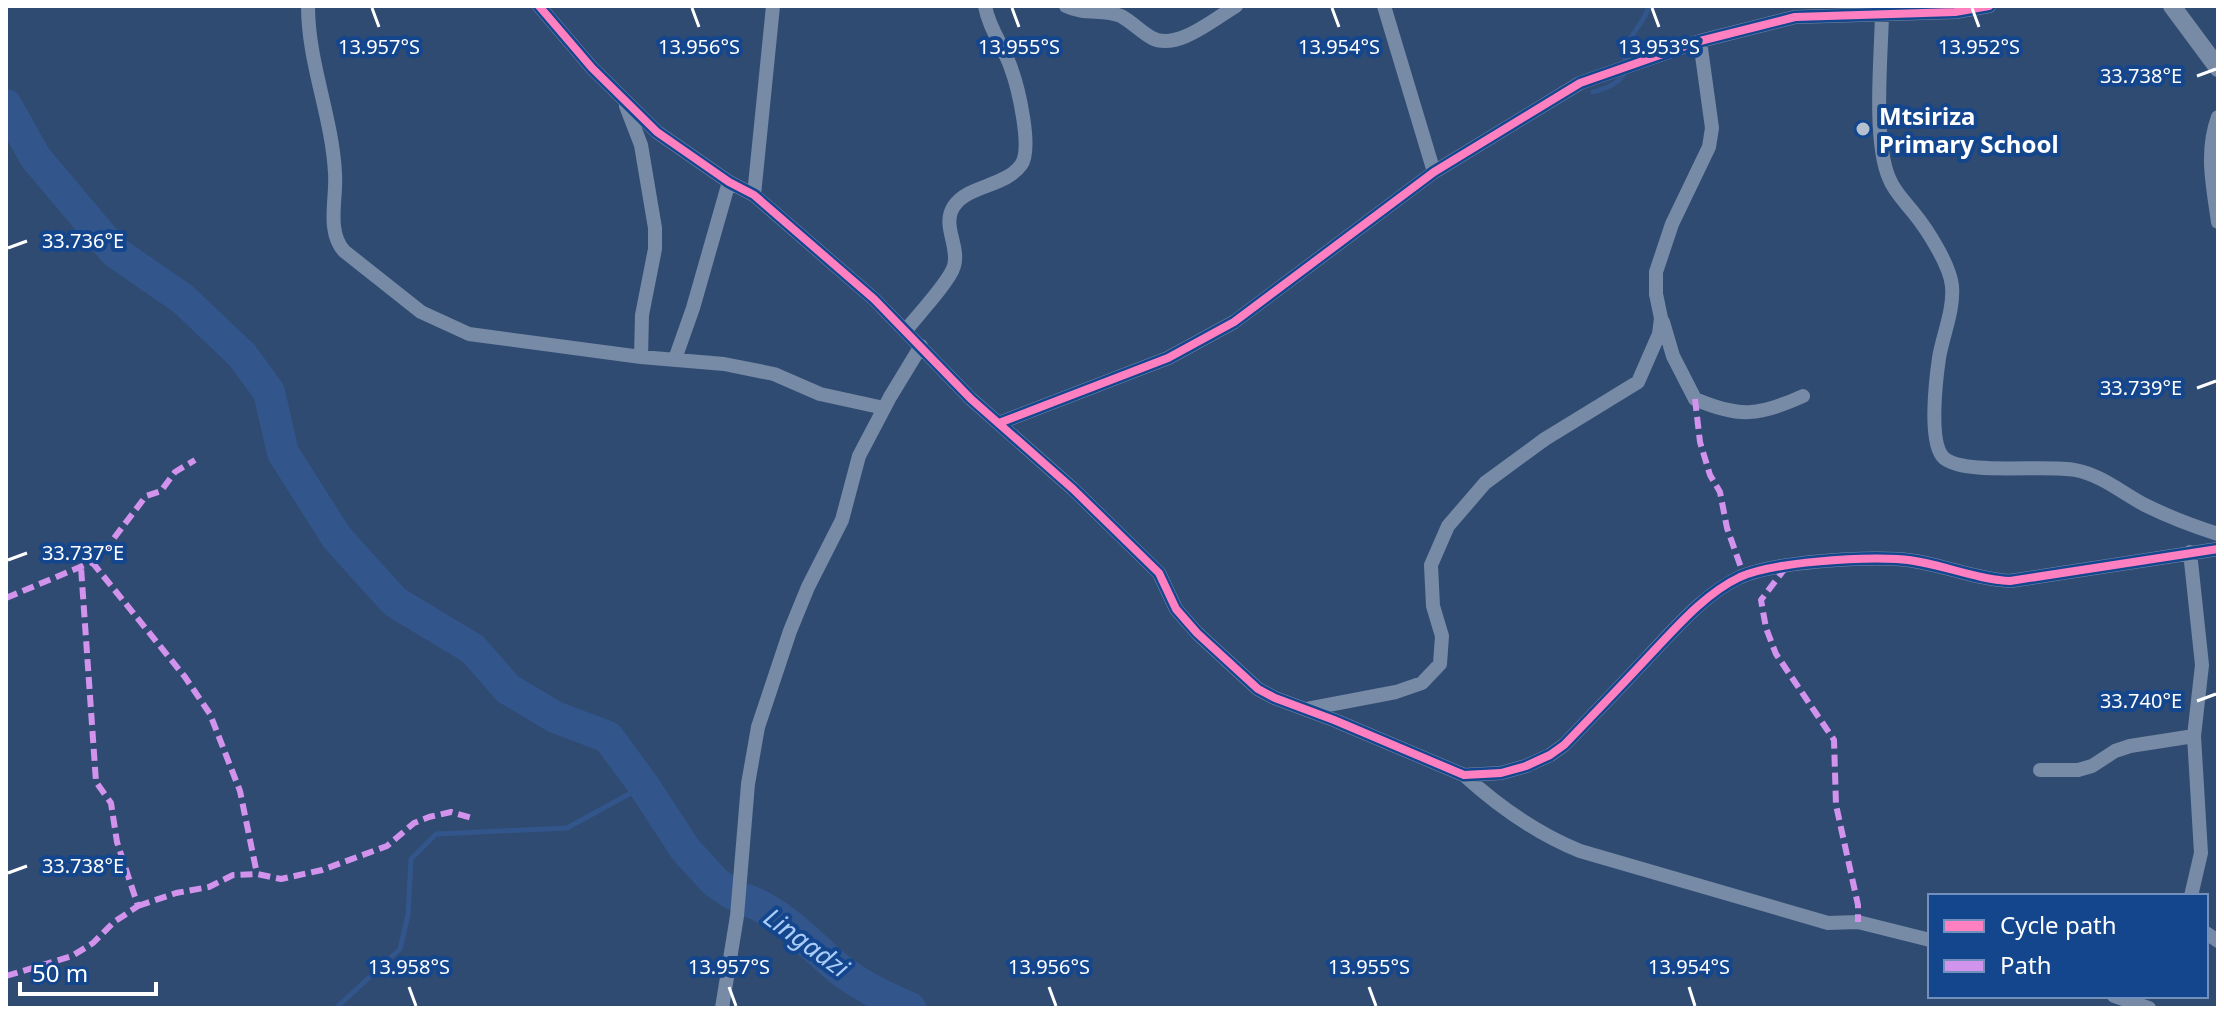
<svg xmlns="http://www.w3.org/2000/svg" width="2224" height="1014" font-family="'Noto Sans',sans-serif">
<rect width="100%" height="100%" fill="#304b72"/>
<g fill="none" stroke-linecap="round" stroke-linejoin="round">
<!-- stream -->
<path stroke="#32568b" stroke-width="5" d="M1593,92C1608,88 1623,82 1628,66L1622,51L1645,16L1649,6
M336,1008L400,949L408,915L411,859L436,834L567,828L644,786"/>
<!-- river -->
<path stroke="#32568b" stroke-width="32" d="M6,105L35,157L115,252L183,299L242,355L269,392L283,453L337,538L395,602L473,649L508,689L555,717L608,737L644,786L685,849L715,882L733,894
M747,900C782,914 805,939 833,964C855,983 883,997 910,1008"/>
<!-- minor -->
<path stroke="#778ba6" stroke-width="14" d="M308,6C308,63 332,116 335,173C337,198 326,231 344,251L421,312L469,334L641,357L724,364L774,374L820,394L884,408
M539,6L592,68L657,132L729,182L754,195L874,299L971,399L1073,489L1159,573L1176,609L1197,633L1258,689L1275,698L1334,720L1464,775L1501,773L1526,766L1550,755L1564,745C1592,716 1620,687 1648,657C1675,629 1704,594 1740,577C1774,562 1858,557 1897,559C1936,561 1971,579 2010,581L2218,549
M1066,6C1084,15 1103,9 1121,16C1132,22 1141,32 1152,38C1177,51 1214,19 1236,6
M1384,6L1434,172
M1882,15C1881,57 1873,141 1889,178C1894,191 1904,201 1913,212C1927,229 1950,265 1952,286C1954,311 1943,334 1939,358C1936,379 1928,444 1944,458C1965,476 2046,464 2075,470C2102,475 2122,493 2145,505C2169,517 2193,526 2218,534
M626,106L641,145L655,228V249L642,315L641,357
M2218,117C2205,153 2213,185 2218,222
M754,195L773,6
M1663,322L1673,356L1695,399C1739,418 1759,416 1803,396
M906,330C917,316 950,281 954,266C960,246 941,225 954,206C968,185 1005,187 1021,165C1033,149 1018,87 1011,68C1004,47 989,29 985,6
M675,359L693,308L729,182
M999,423L1168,358L1234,322L1434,172L1580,83L1700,41L1795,17L1955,12L1989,6
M2190,552L2202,665L2194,736L2201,853L2191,896
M1307,709L1396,692L1422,683L1440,664L1442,636L1433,606L1431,565L1448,526L1485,483L1545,439L1638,382L1659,334L1661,318L1656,294V272L1672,224L1709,147L1712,128L1700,41
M2040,770H2078L2092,766L2115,751L2130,746L2194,736
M1464,775C1499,807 1536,833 1580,851L1828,923L1858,922L1930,940
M2206,933L2218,941
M2114,996L2149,1008
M722,1008L737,916L748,784L758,727L790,631L808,587L842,520L859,456L890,397L921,346"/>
<!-- tertiary -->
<path stroke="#778ba6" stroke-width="18" d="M2172,6L2218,68"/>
<!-- quiet -->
<path stroke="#d193ec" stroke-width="6" stroke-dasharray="12 6" stroke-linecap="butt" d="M1695,399L1700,442L1710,475L1720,492L1727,528L1744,576
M92,562L185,677L210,714L240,791L257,874
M1786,567L1761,600L1766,628L1776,654L1834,740L1836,805L1858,905V922
M6,598L92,562L105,550L146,496L161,491L175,472L195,460
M138,906L176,893L209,887L233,875L257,874L281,879L322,870L387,846L414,823L429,817L451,812L472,818
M6,976L72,956L93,943L114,922L138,906L117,842L111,803L96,782L81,567"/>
<!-- cycleway casing -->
<g stroke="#14468e" stroke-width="13">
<path id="cycleway" d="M539,6L592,68L657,132L729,182L754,195L874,299L971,399L1073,489L1159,573L1176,609L1197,633L1258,689L1275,698L1334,720L1464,775L1501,773L1526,766L1550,755L1564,745C1592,716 1620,687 1648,657C1675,629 1704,594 1740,577C1774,562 1858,557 1897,559C1936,561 1971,579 2010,581L2218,549
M999,423L1168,358L1234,322L1434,172L1580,83L1700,41L1795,17L1955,12L1989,6"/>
</g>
<!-- cycleway -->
<use href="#cycleway" stroke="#ff80c0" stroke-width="8"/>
</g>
<!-- ticks -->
<path fill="none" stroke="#fff" stroke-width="3" d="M372,8L379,27M692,8L699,27M1012,8L1019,27M1332,8L1339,27M1652,8L1659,27M1972,8L1979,27M2197,76L2216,69M8,248L27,241M2197,388L2216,381M8,560L27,553M2197,701L2216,694M8,873L27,866M409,987L416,1006M729,987L736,1006M1049,987L1056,1006M1369,987L1376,1006M1689,987L1695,1006"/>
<!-- markers -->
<circle fill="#b7c0ce" stroke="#14468e" stroke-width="3" cx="1863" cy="129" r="8"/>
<g text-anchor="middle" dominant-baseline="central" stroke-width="8" stroke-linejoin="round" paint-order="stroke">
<!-- poi labels -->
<g font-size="24" font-weight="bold" fill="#fff" stroke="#14468e" text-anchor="start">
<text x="1879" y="115">Mtsiriza<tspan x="1879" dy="28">Primary School</tspan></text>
</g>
<!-- water labels -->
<g font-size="26" font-style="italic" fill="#aaccf8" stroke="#14468e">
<text transform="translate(807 942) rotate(36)">Lingadzi</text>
</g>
</g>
<g font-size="20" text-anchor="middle" fill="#fff" stroke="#14468e" stroke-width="8" stroke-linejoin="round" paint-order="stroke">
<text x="379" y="54">13.957°S</text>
<text x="699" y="54">13.956°S</text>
<text x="1019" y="54">13.955°S</text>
<text x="1339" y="54">13.954°S</text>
<text x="1659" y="54">13.953°S</text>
<text x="1979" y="54">13.952°S</text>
<text x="2141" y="83">33.738°E</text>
<text x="83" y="248">33.736°E</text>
<text x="2141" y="395">33.739°E</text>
<text x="83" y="560">33.737°E</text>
<text x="2141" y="708">33.740°E</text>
<text x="83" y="873">33.738°E</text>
<text x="409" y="974">13.958°S</text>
<text x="729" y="974">13.957°S</text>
<text x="1049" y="974">13.956°S</text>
<text x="1369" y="974">13.955°S</text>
<text x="1689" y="974">13.954°S</text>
</g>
<!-- border -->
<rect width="2224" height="1014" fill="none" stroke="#ffffff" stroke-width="16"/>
<!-- legend -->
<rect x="1928" y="894" width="280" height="104" fill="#14468e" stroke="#7290bb" stroke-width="2"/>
<rect x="1944" y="920" width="40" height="12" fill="#ff80c0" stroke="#7290bb" stroke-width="2"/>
<text x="2000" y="934" font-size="24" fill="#ffffff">Cycle path</text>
<rect x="1944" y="960" width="40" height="12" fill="#d193ec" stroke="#7290bb" stroke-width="2"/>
<text x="2000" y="974" font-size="24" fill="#ffffff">Path</text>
<!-- scale -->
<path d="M20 982v12h136v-12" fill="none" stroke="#ffffff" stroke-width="4"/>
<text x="32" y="982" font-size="24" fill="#ffffff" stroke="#14468e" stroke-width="6" paint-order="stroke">50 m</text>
</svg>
